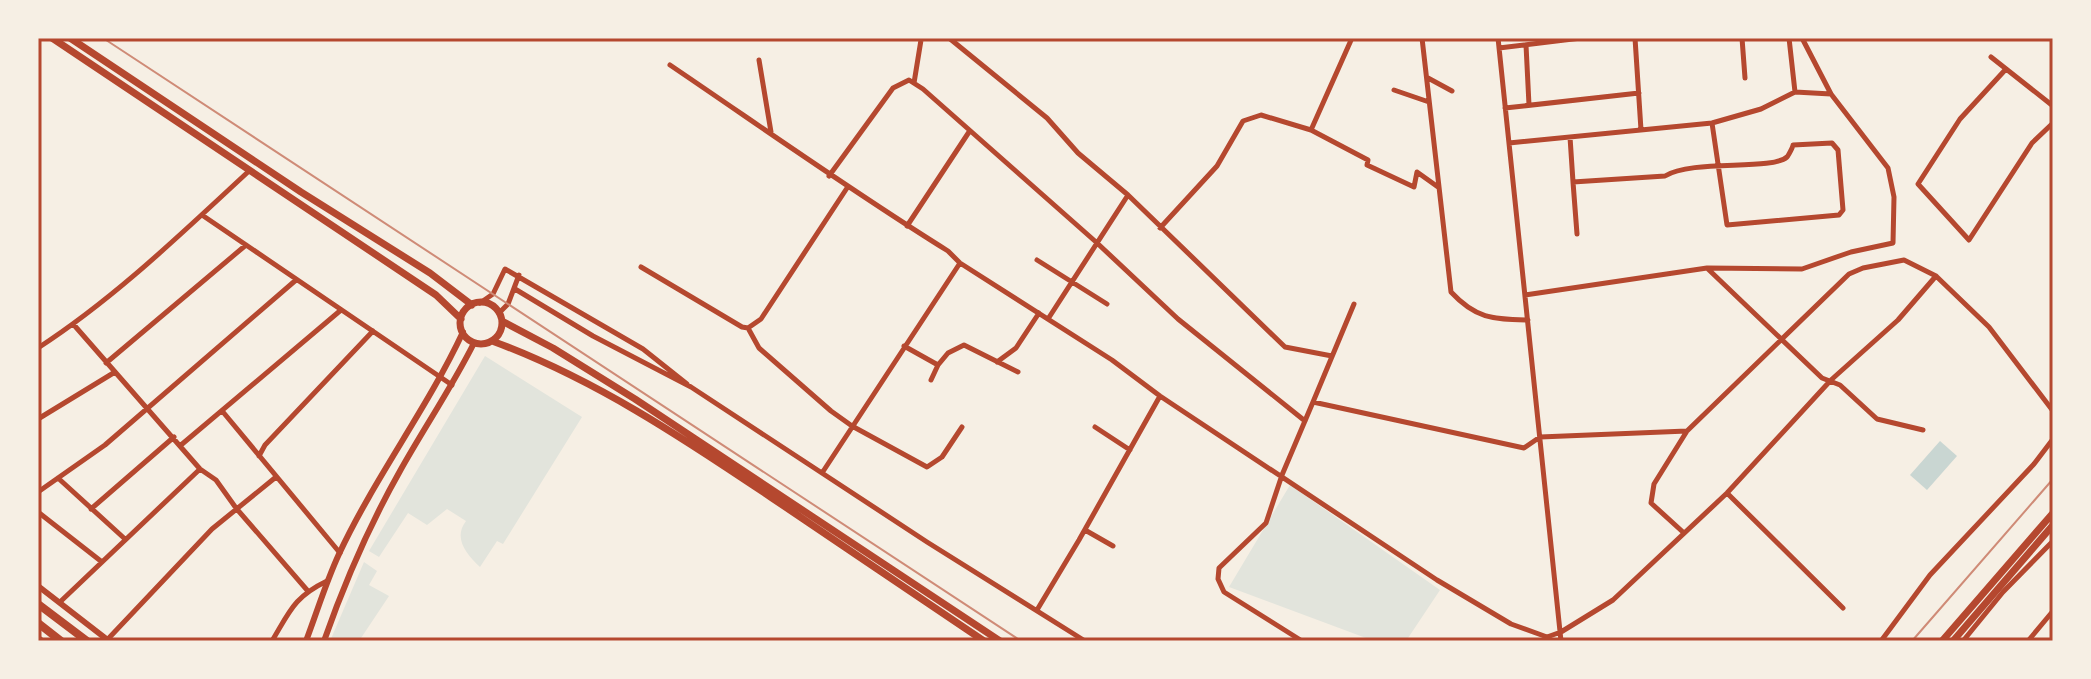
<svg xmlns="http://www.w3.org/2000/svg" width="2091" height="679" font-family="'Fira Sans Condensed',sans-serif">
<rect width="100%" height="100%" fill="#f6efe4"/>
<!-- green -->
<path fill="#e2e4dc" d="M485,356L582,417L503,544L497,541L480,567C466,554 453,538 466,521L447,509L427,525L408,513L379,557L369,551Z
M1290,485L1440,590L1406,641H1374L1229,587Z
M364,562L377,571L369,585L389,596L359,641H330Z"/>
<!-- water -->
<path fill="#c9d6d2" d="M1940,441L1957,456L1927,490L1910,475Z"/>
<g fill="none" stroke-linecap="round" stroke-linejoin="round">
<!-- minor -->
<path stroke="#b5482f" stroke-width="5" d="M949,38L1047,118L1078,153L1128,195L1285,347L1332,356
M1422,38L1451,292C1476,319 1493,319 1528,320
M1498,38L1561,641
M1635,38L1641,130
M1742,38L1745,78
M1789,38L1795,92
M1802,38L1831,94
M1526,45L1529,105
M1499,48L1581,38
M1991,57L2053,106
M759,60L771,132
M670,65C763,128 853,192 948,251L960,263L1112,360L1160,396L1437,580L1511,624L1547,637L1561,632L1613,600L1727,493L1831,380L1898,320L1936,276L1989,327L2053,411
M2006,69L1960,119L1918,184L1969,240L2032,143L2053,123
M1428,78L1452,91
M914,83L921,40L924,38
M1394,90L1429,102
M1505,108L1639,93
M1311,130L1352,38
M1570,137L1573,182L1665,176C1692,159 1771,171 1787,157C1788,156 1793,147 1793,145L1832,143L1838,150L1843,210L1839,215L1727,225L1712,123
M1509,143L1712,123L1761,109L1795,92L1831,94L1888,168L1894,197L1893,243L1851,252L1802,269L1707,268L1525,295
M829,176L893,88L909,80L923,89L1096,242L1178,319L1305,421
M1573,182L1577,234
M202,215L452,385
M907,226L969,132
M1160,228L1217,166L1243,121L1261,115L1311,130L1368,160L1367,165L1414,187L1417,172L1438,187
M1037,260L1107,304
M641,267L742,327L748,328L761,319L847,188
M1708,269L1822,378L1840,385L1877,419L1923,430
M515,289L593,336L691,387L927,542L1085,641
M480,303L493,294L505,269L643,349L687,384
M499,313L508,304L519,275
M1048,319L1128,195
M74,325L200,469L216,480L236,508L307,590
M748,328L759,348L831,411L852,426L927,467L942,457L962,427
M904,346L938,365L948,353L964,345L1018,372
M38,348C115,298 182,233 249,171
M997,362L1016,348L1039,313
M106,363L246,245
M931,380L938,365
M1313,402L1354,304
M223,412L340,553
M38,419L115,372
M1095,427L1130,450
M181,445L341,310
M259,456L265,445L373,331
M822,473L960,263
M58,478L125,539
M38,492L105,445L296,280
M1727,493L1843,608
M91,509L174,437
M38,512L102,562
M1085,530L1113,546
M1684,533L1651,503L1654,484L1687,431L1849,274L1863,268L1904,260L1936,276
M60,602L200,469
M1037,610L1079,540L1160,396
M107,640L212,529L276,477
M272,641C290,611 294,597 327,581
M1302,641L1224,592L1218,579L1219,568L1266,523L1282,475L1313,402L1524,448L1540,437L1687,431
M1881,641L1930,575L2034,464L2053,439
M1963,641L2003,592L2053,541
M2028,641L2053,611"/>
<!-- tertiary -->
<path stroke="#b5482f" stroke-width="6" d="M38,586L109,641
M38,638L42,641
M306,641C317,612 326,582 339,554C375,477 427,409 463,332
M324,641C344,584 370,524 400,471C424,428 452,387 474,343"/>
<!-- secondary -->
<path stroke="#b5482f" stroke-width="7" d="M52,38L436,295L461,319
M70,38L301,192L430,273L472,305
M460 323a21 21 0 1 1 42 0a21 21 0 1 1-42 0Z
M502,321L553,348L635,399L1000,641
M492,341C593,378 683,438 772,498C843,546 913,593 984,641
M1942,641L2053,513
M1953,641L2053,525"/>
<!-- trunk -->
<path stroke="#b5482f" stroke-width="8" d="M38,604L87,641
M38,623L61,641"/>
<!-- rail -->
<path stroke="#cf8b77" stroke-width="2" d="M103,38L1021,641
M1912,641L2053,479"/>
</g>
<!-- border -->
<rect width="2091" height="679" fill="none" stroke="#f6efe4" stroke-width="80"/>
<rect x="40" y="40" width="2011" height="599" fill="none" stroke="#b5482f" stroke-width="3"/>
</svg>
